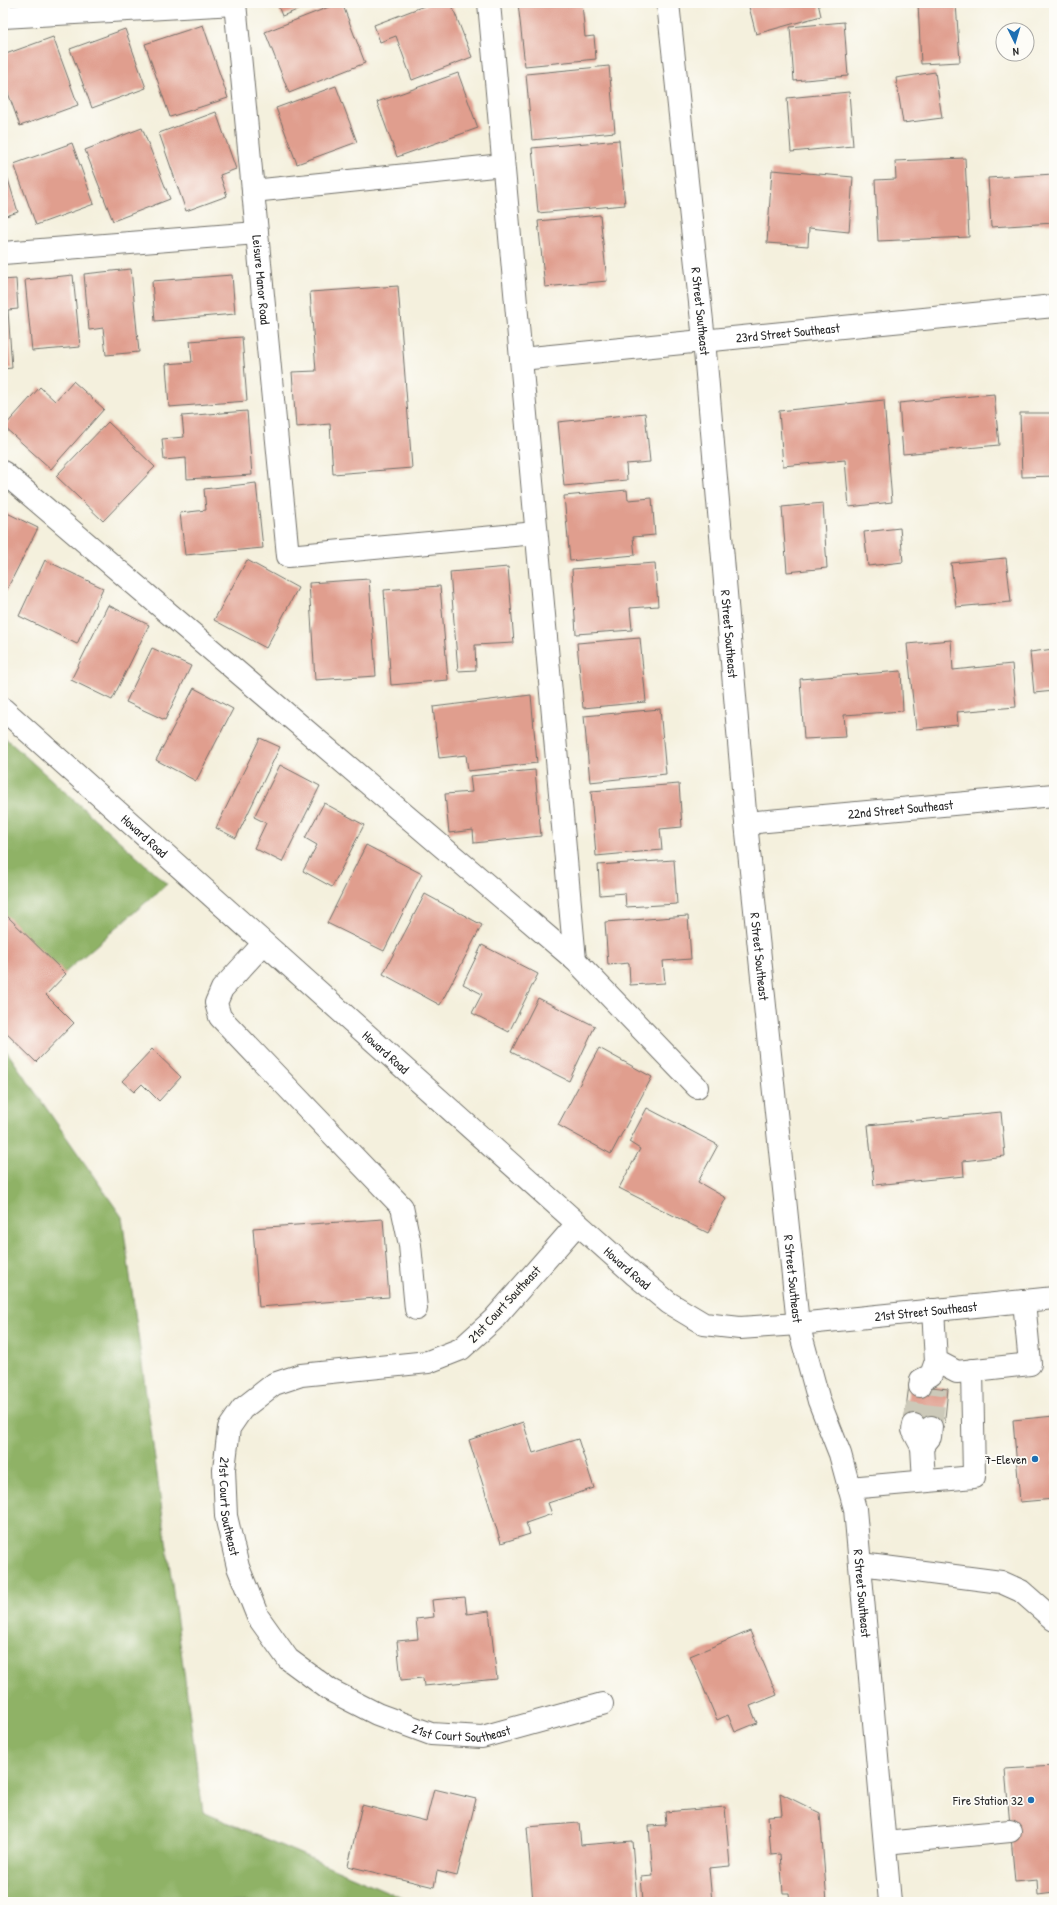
<svg xmlns="http://www.w3.org/2000/svg" width="1057" height="1905" font-family="'Patrick Hand',sans-serif">
<rect width="100%" height="100%" fill="#fdfcf7"/>
<filter id="ink" filterUnits="userSpaceOnUse"><feTurbulence type="fractalNoise" baseFrequency=".025" numOctaves="2"/><feDisplacementMap in="SourceGraphic" scale="8" xChannelSelector="R" yChannelSelector="G"/><feConvolveMatrix kernelMatrix="1 2 1 2 8 2 1 2 1" color-interpolation-filters="sRGB"/></filter>
<filter id="wash" filterUnits="userSpaceOnUse"><feTurbulence type="fractalNoise" baseFrequency=".012" numOctaves="4" result="noise"/><feDisplacementMap in="SourceGraphic" scale="16" xChannelSelector="R" yChannelSelector="G"/><feGaussianBlur stdDeviation="0.9" result="paint"/><feColorMatrix in="noise" values="0 0 0 0 0 0 0 0 0 0 0 0 0 0 0 0 0 1.4 0 .05"/><feComposite in="paint" operator="in"/></filter>
<g filter="url(#wash)">
<rect width="100%" height="100%" fill="#f4f0dd"/>
<!-- forest -->
<path fill="#8fb266" stroke="#5d6e48" d="M3,736L167,884L3,1026Z
M3,1046L122,1217L203,1812L412,1902H3Z"/>
<g id="blocks">
<!-- building -->
<path fill="#e09e8e" d="M277,3H315L282,16Z
M339,3H342L365,63L289,93L265,32Z
M432,3H451L472,57L412,80L396,36L380,42L374,25Z
M518,3H582L585,37L594,36L596,59L525,66Z
M748,3H818L821,16L756,34Z
M918,3H956L960,62L921,64Z
M844,22L848,76L794,81L790,27Z
M203,25L228,98L170,117L145,44Z
M125,29L146,88L92,108L70,49Z
M53,37L78,105L20,126L3,79V55Z
M609,66L615,132L532,140L526,74Z
M935,72L942,118L903,123L896,78Z
M458,73L478,128L397,157L377,102Z
M336,86L357,142L297,164L276,108Z
M849,92L853,146L791,152L787,98Z
M216,112L236,169L220,175L227,196L186,211L159,133Z
M142,128L170,199L113,221L85,150Z
M619,140L625,205L538,213L532,148Z
M72,143L94,204L36,225L14,164Z
M965,158L969,237L878,241L875,180L896,179L895,161Z
M3,163L18,212L3,217Z
M772,170L853,177L849,232L809,228L808,246L767,243Z
M1054,174V223L991,227L988,178Z
M600,215L607,281L545,287L538,221Z
M131,269L139,352L106,355L103,328L89,330L84,274Z
M73,275L80,347L32,351L25,280Z
M232,275L235,314L155,321L152,281Z
M16,279L18,309L8,310L12,368L3,369V280Z
M398,286L412,468L333,474L330,424L296,427L292,372L316,371L310,292Z
M242,337L247,401L169,407L166,364L192,362L190,341Z
M73,381L104,409L51,469L4,427L40,387L55,401Z
M994,394L999,445L903,454L899,403Z
M884,400L892,502L849,507L845,460L783,466L779,411Z
M247,411L252,475L187,479L186,458L164,460L162,439L184,437L182,416Z
M645,413L650,462L626,464L627,480L564,486L558,422Z
M1020,413H1054V476L1022,477Z
M108,422L155,467L103,521L56,476Z
M256,483L263,548L185,555L180,513L206,510L204,489Z
M627,490L628,500L652,498L655,535L633,537L635,555L570,561L564,496Z
M823,503L827,568L787,572L782,507Z
M3,511L38,528L3,597Z
M900,528L903,562L868,566L864,532Z
M1006,558L1011,602L956,607L951,563Z
M45,560L103,588L77,644L19,616Z
M247,560L298,588L266,648L214,620Z
M655,563L658,606L630,608L632,630L576,634L572,569Z
M508,567L514,643L475,645L476,670L458,671L450,572Z
M369,579L376,676L315,680L309,583Z
M440,586L448,680L391,685L384,590Z
M108,605L149,625L112,700L71,680Z
M640,638L646,702L583,708L577,643Z
M951,640L953,670L1012,664L1016,707L957,712L958,725L916,729L907,644Z
M152,648L191,666L165,720L126,702Z
M1054,649V691L1034,693L1030,652Z
M901,671L903,711L844,715L846,737L804,739L800,679Z
M194,688L233,709L196,781L156,760Z
M531,695L537,763L468,771L466,755L439,758L433,707Z
M660,709L666,774L590,782L584,716Z
M260,738L280,747L236,838L216,828Z
M280,765L320,786L282,862L254,848L266,823L254,817Z
M535,770L541,836L474,843L473,830L449,833L445,794L472,792L470,776Z
M679,784L682,827L660,829L662,850L596,856L591,791Z
M324,803L364,825L332,887L303,871L317,845L305,838Z
M366,845L422,874L384,951L327,923Z
M674,860L677,904L626,907L625,893L600,895L598,865Z
M425,894L482,925L440,1005L383,974Z
M3,912L66,974L46,995L74,1023L36,1062L3,1030Z
M688,916L691,959L663,961L665,983L630,985L629,963L608,965L605,922Z
M482,945L538,974L509,1032L472,1013L482,994L463,984Z
M538,998L595,1026L569,1081L511,1052Z
M599,1048L652,1077L611,1154L558,1125Z
M152,1049L181,1077L159,1101L142,1084L134,1092L122,1081Z
M647,1108L718,1145L698,1182L726,1198L708,1233L619,1188L640,1149L629,1142Z
M1001,1112L1005,1156L963,1161L964,1176L874,1185L868,1125Z
M383,1219L389,1297L259,1307L253,1228Z
M909,1385L948,1389L944,1428L904,1424Z
M1054,1416V1499L1020,1502L1013,1420Z
M523,1422L533,1453L578,1439L594,1488L548,1503L552,1514L526,1523L530,1534L501,1543L469,1440Z
M465,1597L467,1614L489,1611L497,1679L424,1686L423,1678L401,1680L397,1641L418,1639L416,1619L434,1617L432,1600Z
M750,1631L777,1695L750,1706L757,1723L735,1732L728,1715L717,1720L690,1656Z
M1054,1766V1893L1038,1895L1037,1880L1015,1882L1005,1769Z
M434,1789L476,1799L457,1876L437,1871L434,1887L348,1866L362,1805L426,1821Z
M780,1793L820,1813L827,1902H790L789,1893H783L780,1854L771,1855L768,1816L782,1815Z
M725,1807L730,1866L709,1868L712,1902H657L656,1899L643,1901L641,1877L653,1876L649,1826L666,1825L665,1812Z
M579,1823L581,1845L632,1841L637,1902H533L527,1827Z"/>
</g>
</g>
<g filter="url(#ink)">
<use href="#blocks" fill-opacity="0" stroke="#717069" stroke-width="1"/>
<g fill="none" stroke-linecap="round" stroke-linejoin="round">
<!-- minor-tunnel -->
<path stroke="#ccc9b9" stroke-width="22" stroke-dasharray="22 11" stroke-linecap="butt" d="M914,1425L920,1386
M931,1427L936,1388"/>
<!-- minor casing -->
<g stroke="#717069" stroke-width="24">
<g id="minor">
<path id="s1" d="M235,3L288,556L536,533"/>
<path d="M489,3L575,960"/>
<path id="s2" d="M668,3L704,340L746,823L798,1324L819,1401L840,1454L855,1509L890,1902"/>
<path d="M3,17L235,4"/>
<path d="M253,191L503,165"/>
<path d="M3,253L257,233"/>
<path id="s3" d="M521,359L1054,306"/>
<path d="M3,472L575,960L697,1087"/>
<path id="s4" d="M3,709L635,1275L669,1303L704,1324L740,1328L798,1324L1054,1298"/>
<path id="s5" d="M746,823L1054,795"/>
<path d="M264,943L222,989L216,1003L220,1017L402,1207L410,1245L416,1309"/>
<path id="s6" d="M577,1224L493,1320L461,1349L428,1362L301,1375L274,1384L242,1409L229,1428L224,1469L226,1516L238,1567L258,1617L288,1659L330,1690L377,1714L431,1734L482,1737L602,1704"/>
<path d="M933,1310L936,1361L957,1372L1030,1364L1024,1301"/>
<path d="M920,1386L921,1380L931,1375L936,1361"/>
<path d="M914,1425L913,1430L922,1447L924,1481"/>
<path d="M922,1447L930,1437L931,1427"/>
<path d="M849,1488L974,1477L972,1370"/>
<path d="M861,1564L1001,1582L1021,1591L1054,1620"/>
<path d="M885,1843L1010,1831"/>
</g>
</g>
<!-- minor -->
<use href="#minor" stroke="#fff" stroke-width="22"/>
</g>
</g>
<!-- markers -->
<g fill="#1f6fb2" stroke="#fdfcf7" stroke-width="1.5">
<circle cx="1035" cy="1459" r="4"/>
<circle cx="1031" cy="1800" r="4"/>
</g>
<g text-anchor="middle" dominant-baseline="central" stroke-width="3.5" stroke-linejoin="round" paint-order="stroke">
<!-- street labels -->
<g font-size="13" fill="#2b2b2b" stroke="#fdfcf7">
<text stroke="none"><textPath href="#s1" startOffset="278">Leisure Manor Road</textPath></text>
<text stroke="none"><textPath href="#s2" startOffset="310">R Street Southeast</textPath></text>
<text stroke="none"><textPath href="#s3" startOffset="268">23rd Street Southeast</textPath></text>
<text stroke="none"><textPath href="#s2" startOffset="634">R Street Southeast</textPath></text>
<text stroke="none"><textPath href="#s5" startOffset="155">22nd Street Southeast</textPath></text>
<text stroke="none"><textPath href="#s4" startOffset="190">Howard Road</textPath></text>
<text stroke="none"><textPath href="#s2" startOffset="958">R Street Southeast</textPath></text>
<text stroke="none"><textPath href="#s4" startOffset="514">Howard Road</textPath></text>
<text stroke="none"><textPath href="#s4" startOffset="838">Howard Road</textPath></text>
<text stroke="none"><textPath href="#s2" startOffset="1282">R Street Southeast</textPath></text>
<text transform="translate(504 1304) rotate(-47)">21st Court Southeast</text>
<text stroke="none"><textPath href="#s4" startOffset="1156">21st Street Southeast</textPath></text>
<text stroke="none"><textPath href="#s6" startOffset="505">21st Court Southeast</textPath></text>
<text stroke="none"><textPath href="#s2" startOffset="1606">R Street Southeast</textPath></text>
<text stroke="none"><textPath href="#s6" startOffset="865">21st Court Southeast</textPath></text>
</g>
<!-- poi labels -->
<g font-size="13" fill="#2b2b2b" stroke="#fdfcf7" text-anchor="end">
<text x="1027" y="1459">7-Eleven</text>
<text x="1023" y="1800">Fire Station 32</text>
</g>
</g>
<!-- margin -->
<rect width="1057" height="1905" fill="none" stroke="#fdfcf7" stroke-width="16"/>
<!-- north arrow -->
<g transform="translate(1015 42) rotate(175)"><circle r="19" fill="#fdfcf7" stroke="#a9a8a5"/>
<path d="M0-3L7 15L0 10L-7 15Z" fill="#1f6fb2"/>
<text y="-6" font-size="11" font-weight="bold" text-anchor="middle" fill="#2b2b2b">N</text>
</g>
</svg>
